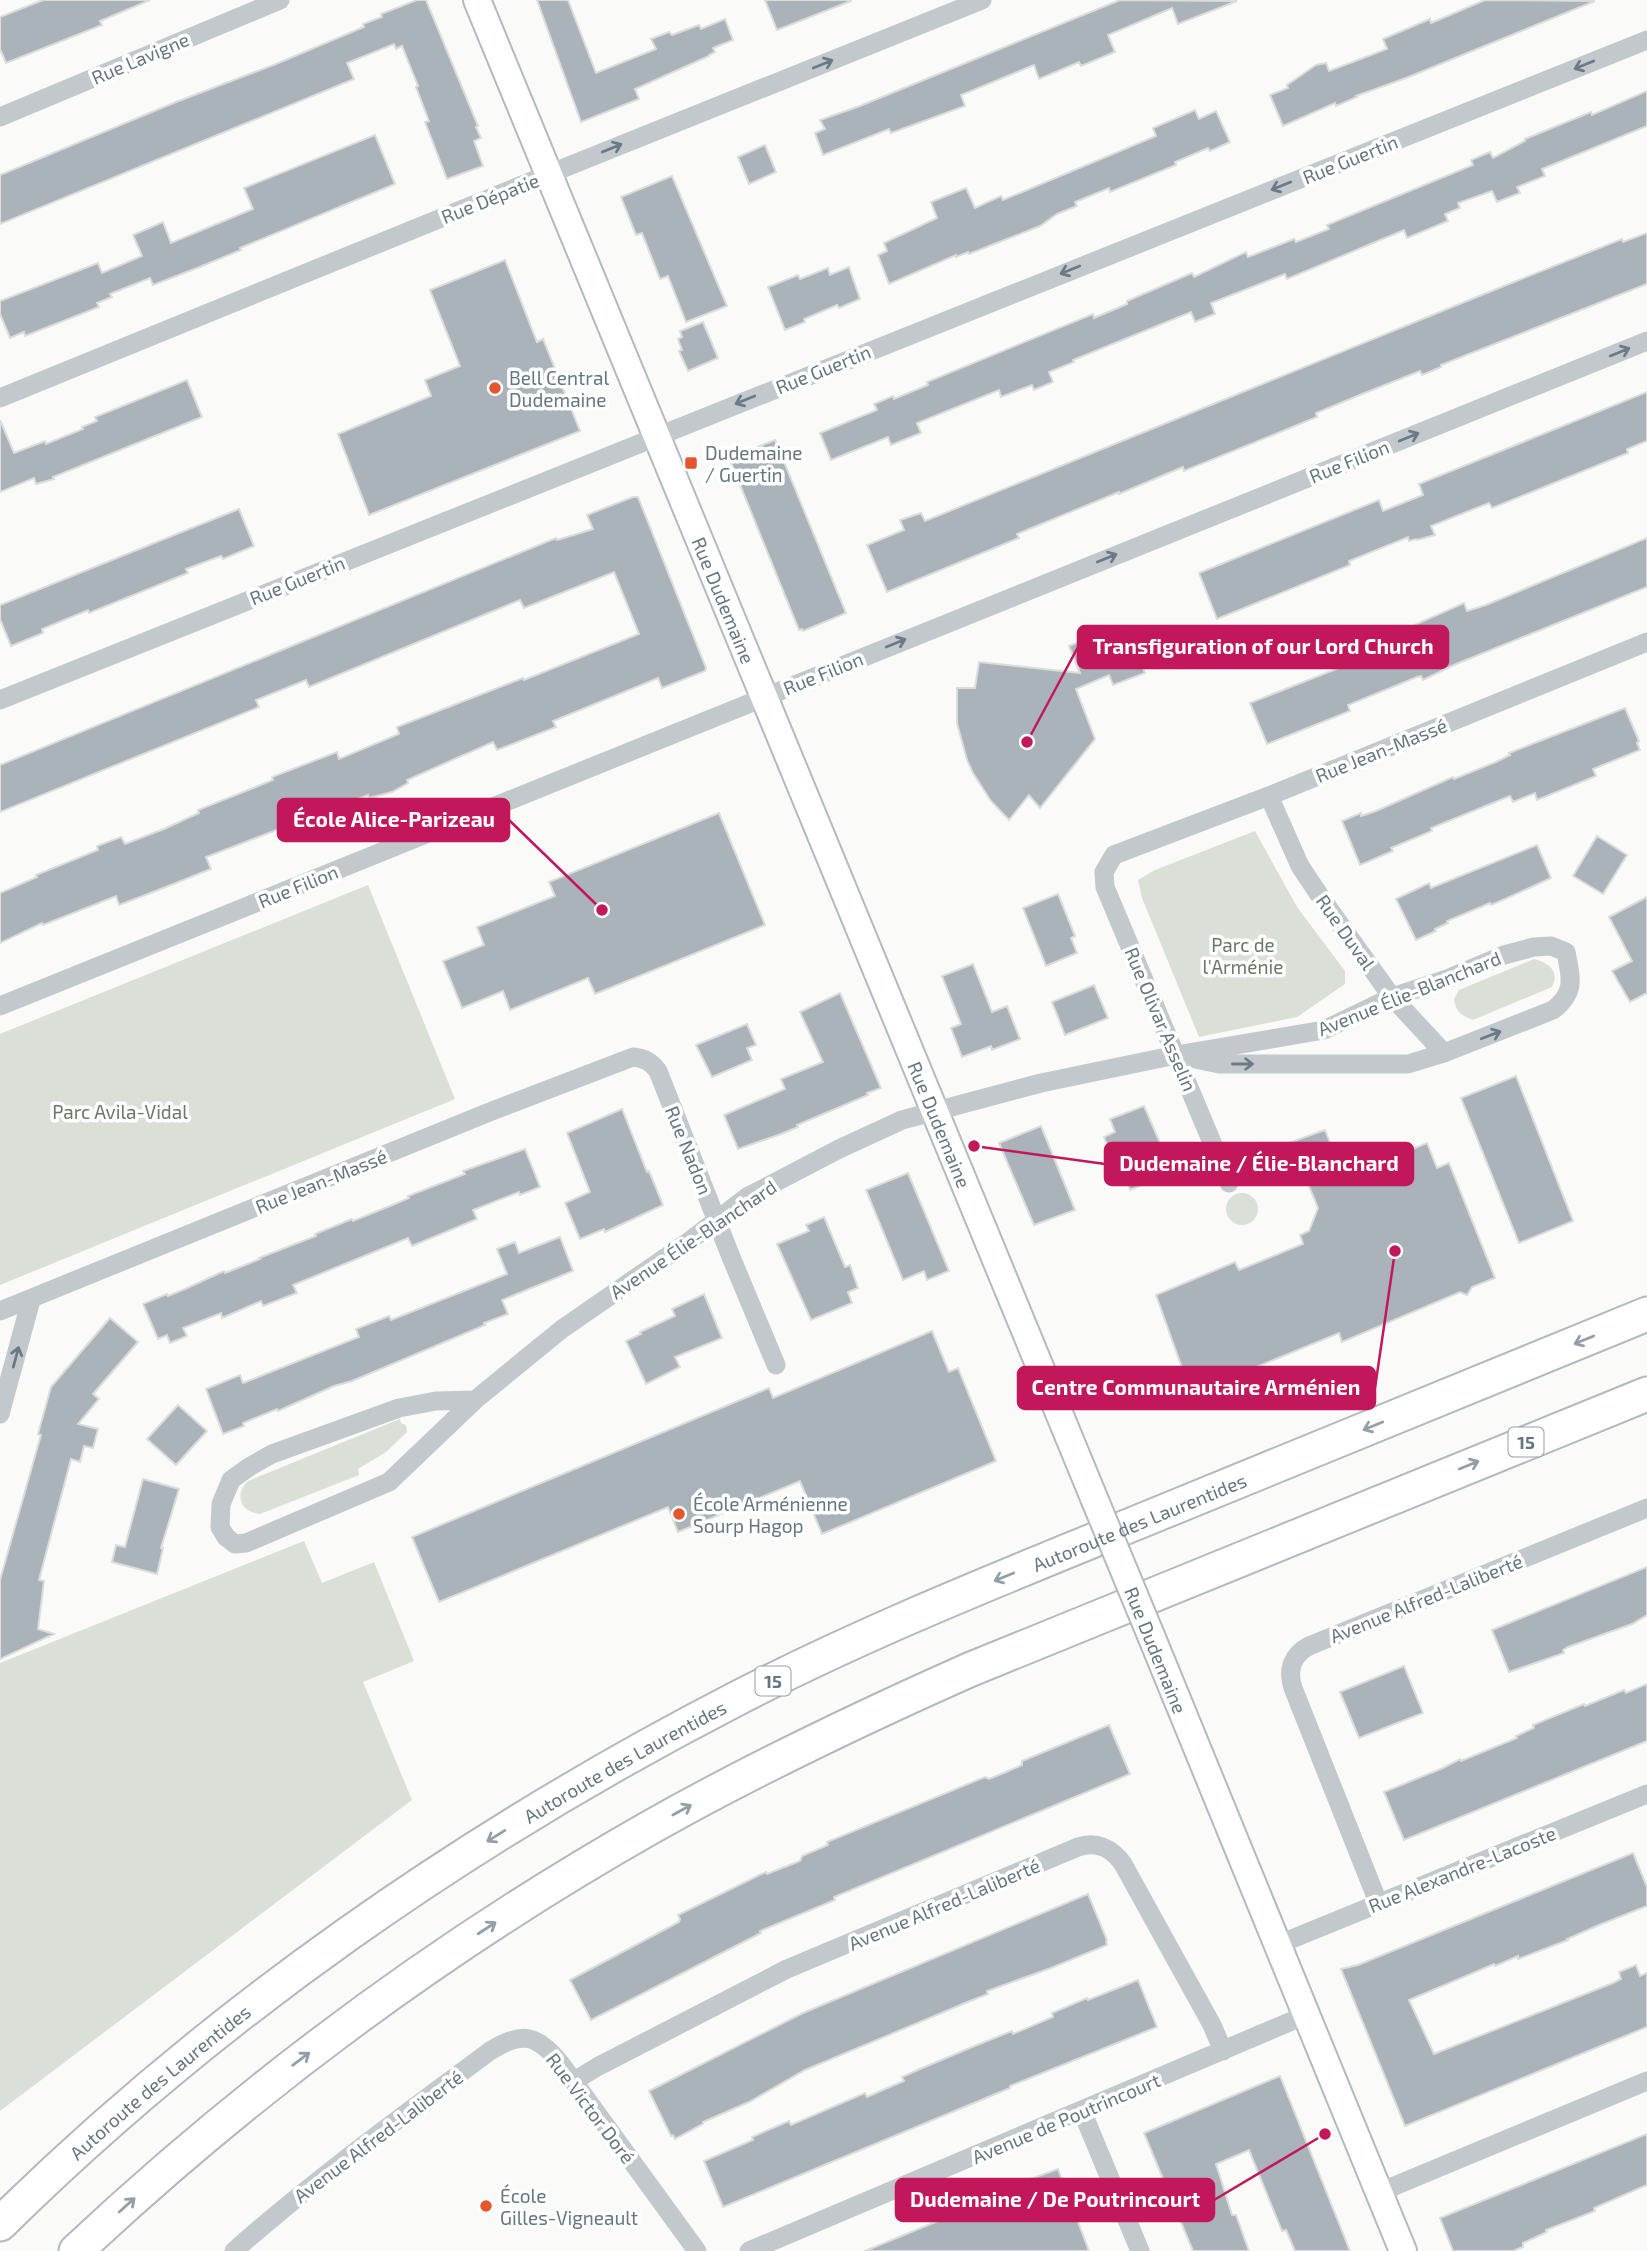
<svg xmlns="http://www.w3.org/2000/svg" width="1647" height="2251" font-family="'Exo 2',sans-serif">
<rect width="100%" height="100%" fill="#fafaf8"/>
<!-- green -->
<path fill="#dadfd7" d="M1255,831L1297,907L1345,971V984L1297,1017L1199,1037L1142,898L1138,880L1155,870Z
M368,885L455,1099L0,1285V1034Z
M1534,959C1549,963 1560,971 1552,987L1473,1020C1461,1015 1456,1012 1454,999L1459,990Z
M1226 1209a16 16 0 1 1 32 0a16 16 0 1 1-32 0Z
M400,1419L401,1423L406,1425L407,1432L386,1452L358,1469L359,1475L260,1514C240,1512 234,1494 248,1481Z
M304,1541L322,1583L374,1562L414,1661L363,1682L412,1800L0,2111V1663Z"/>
<!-- building -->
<path fill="#aab3b9" stroke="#dcdcda" stroke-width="2" d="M43,0H150L100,21L102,25L6,63L0,49V17Z
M417,0H426L478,126L476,127L481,138L474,141L483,166L447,179L425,122L429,121L416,87L418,86L402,46L396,49L394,44L347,63L354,79L0,224V175L176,102L276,64L364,27L363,24L382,17L381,14Z
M537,0H568L596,73L656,49L651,39L669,32L672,35L699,25L701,29L725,19L733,40L713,48L715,52L709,55V56L635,89L639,99L581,122Z
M765,0H851V1L777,30Z
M1120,0L1237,1L1178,24L1172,8L1108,35L1115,52L1081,66L1079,62L1039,79L1034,65L961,95L965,106L891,133L889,129L823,155L815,133L825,129L820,120L860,106Z
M1485,0L1595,1L1406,78L1356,96L1357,97L1336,106L1335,103L1283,126L1270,95L1288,88L1287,85L1316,65L1326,63L1329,71L1387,49L1383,39L1430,19L1431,23Z
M1647,91V126L1542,169L1545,176L1517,187L1520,193L1497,202L1492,191L1458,203L1460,208L1445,214L1448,221L1407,238L1404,230L1287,279L1285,274L1211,303L1215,314L1195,322L1191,312L1073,360L1074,362L1049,372L1053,382L1034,390L1032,385L1001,397L999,390L917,423L921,433L891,445L888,437L831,460L820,433L877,410L874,404L893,396L894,399L928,385L927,382L1093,314L1094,318L1127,304V301L1192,273L1194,277L1246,252L1248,257L1294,239L1296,242L1329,229L1327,225L1473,165L1471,160L1490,152L1493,158L1525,141V139L1591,112L1592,115Z
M1195,110L1199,119L1216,111L1230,142L1210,151L1208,148L1175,162L1176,165L1110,192L1109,188L1075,202L1077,206L1057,214L1040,226L969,254L968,252L956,257V255L889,284L878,255L887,251L884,243L937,218L931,202L966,188L975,208L1001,196L1003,200L1156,136L1153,128Z
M375,135L395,184L240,248L241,250L197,268L153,285L150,278L110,294L112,297L97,303L99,307L25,336L24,332L10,338L0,314V301L98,263L102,273L142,256L133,235L163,222L171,243L253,209L244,188Z
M765,145L776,172L749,184L738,157Z
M672,176L727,306L686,322L668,276L660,279L642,233L636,235L621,197Z
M1647,233V284L1441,365V367L1422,375L1420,371L1362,394L1316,413L1317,417L1184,471L1183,467L1119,494V492L1017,534L1019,538L887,592L867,545L904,530L900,520L921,513L925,521L1499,288L1622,239L1623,242Z
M505,260L537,342L543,339L580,431L369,515L338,434L431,396L425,380L460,366L430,290Z
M849,267L860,299L839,308L837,305L804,319L805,322L785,330L768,287L798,275L800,279L828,268L830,275Z
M703,322L718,358L688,371L679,351L682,350L678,339L682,337L680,331Z
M187,380L202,417L53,477L54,479L36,484L34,478L0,492V420L14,453L45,441L46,444L83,429L82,427L97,421L95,417Z
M1647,392V441L1627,449L1628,453L1492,508L1489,503L1431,526L1435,535L1417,540L1416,539L1409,541L1408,537L1349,561L1350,565L1217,619L1199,573L1379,500L1383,511L1423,495L1419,484Z
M775,440L846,613L803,631L802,629L799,630L730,460L733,459L732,457Z
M633,497H638L706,668L705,671L662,688L658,678L553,721L556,727L497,750L493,742L407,780L408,783L392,792L369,798L368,795L206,857L211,869L148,894L119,905L116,896L43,925L42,923L0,943V893L37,877L36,875L98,850L97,846L121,837L125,844L164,829L199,813L198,810L273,780L272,777L337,752L339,759L399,734L397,727L523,678L524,680L639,634L614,572L524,608L520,600L309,687L306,680L256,700L259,707L0,812V765L556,538L557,540L593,529L587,515Z
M239,509L254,546L223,559L221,556L186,569L188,573L89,613L88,610L42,629L43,633L11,646L0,619V605Z
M1647,538V587L1456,664L1423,680L1421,676L1417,677L1348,705L1350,711L1267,744L1250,703L1352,663L1350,657L1413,631L1412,626L1464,603L1467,611L1486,605Z
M1126,626L1145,673L1113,685L1109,675L1076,689L1095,739L1040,808L1029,795L1009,820L991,801L973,773L967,760L957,723V688H975L979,662L1080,673L1069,646L1090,637L1091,640Z
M1625,708L1639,741L1637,743L1640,750L1593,769L1596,776L1537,800L1535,793L1513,802L1510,796L1431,828L1432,831L1391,848L1393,851L1360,865L1342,821L1361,813V816L1376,811L1453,777L1454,779L1496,762L1510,755L1509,753Z
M719,813L765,925L595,994L588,978L510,1010L503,991L462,1008L443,961L484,945L477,927L555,896L549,882Z
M1597,836L1627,855L1603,894L1573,876Z
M1537,845L1551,878L1505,899L1491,905L1490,903L1447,921L1448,923L1435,929L1436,931L1416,940L1396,899L1429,883L1431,888Z
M1058,894L1075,936L1071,938L1077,953L1046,966L1023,908Z
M1647,897V993L1630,1002L1612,971L1632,961L1609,917Z
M973,964L992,1012L1007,1006L1020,1039L992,1050L991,1046L962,1057L951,1028L961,1024L942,976Z
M1094,985L1108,1018L1065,1035L1052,1002Z
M840,993L881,1088L867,1093L868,1095L797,1125L798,1127L781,1134L738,1149L724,1115L785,1089L781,1079L823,1062L800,1012Z
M747,1024L756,1045L747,1048L752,1060L712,1077L696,1045Z
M1516,1076L1573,1221L1519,1243L1461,1098Z
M1144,1106L1173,1173L1130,1190L1119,1161L1114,1163L1104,1137L1115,1132L1110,1119Z
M622,1109L647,1172L649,1171L663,1205L605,1232L604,1229L580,1239L565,1203L590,1192L567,1133Z
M1041,1126L1075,1210L1034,1225L999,1143Z
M1325,1130L1346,1183L1408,1159L1405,1152L1427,1143L1437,1168L1449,1163L1495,1278L1472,1287L1467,1295L1460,1292L1342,1342L1339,1333L1227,1379L1223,1392L1214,1396L1201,1390L1191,1393L1156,1295L1235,1262L1239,1270L1303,1244L1300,1235L1309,1231L1318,1208L1291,1142Z
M525,1149L540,1187L520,1195L519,1192L473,1210L477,1219L412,1246L408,1238L293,1285L297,1293L263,1306L261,1301L222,1318L221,1313L183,1328L187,1336L170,1343L167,1335L158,1339L143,1304L167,1294L168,1296L185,1289L224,1271L225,1273L260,1259L259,1258L316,1236L315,1234L352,1219L353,1221L395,1204L409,1198L408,1196L465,1174L463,1171Z
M908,1173L949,1271L927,1280L924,1271L903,1280L866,1190Z
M824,1217L845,1267L850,1265L858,1288L848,1292L852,1303L811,1320L777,1244L809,1231L806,1225Z
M560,1237L573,1271L502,1300L508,1314L484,1323L485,1325L352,1381L334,1386L278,1411L277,1409L243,1423L244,1426L223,1434L206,1389L240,1375L243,1383L359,1337L356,1329L389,1316L391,1320L507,1274L497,1249L515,1242L519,1253Z
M704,1294L722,1338L675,1357L680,1367L646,1384L626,1341L641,1334L640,1332L675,1316L672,1309Z
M110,1318L138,1342L93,1394L99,1399L78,1424L98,1429L93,1448L84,1446L80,1462L71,1459L39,1580L44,1581L38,1629L54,1634L0,1659V1580L41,1435L38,1434L51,1387Z
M932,1331L949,1372L958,1368L996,1461L822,1534L800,1481L678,1532L668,1507L439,1602L412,1537L769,1388L773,1398Z
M178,1405L207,1431L176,1465L147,1439Z
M143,1479L179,1489L161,1548H163L157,1574L112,1562L116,1545L125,1547Z
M1647,1567V1615L1632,1624L1568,1647L1563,1650L1564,1653L1509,1672L1492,1630Z
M1404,1666L1423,1713L1359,1738L1340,1692Z
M1647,1684V1741L1404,1840L1384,1792L1443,1768L1460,1759L1461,1761L1517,1738L1516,1736L1534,1728L1533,1725L1584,1704L1585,1706L1624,1690L1626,1693Z
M1109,1725L1130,1774L834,1897L835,1900L760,1931L761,1933L591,2020L570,1980L679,1922L680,1919L678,1915L766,1872L767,1874L800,1861L802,1856L828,1845L827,1842L985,1777L989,1779L1006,1772L1022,1765V1761Z
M1633,1853L1647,1887V1906L1599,1925L1567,1939L1568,1940L1518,1959V1956L1495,1966L1494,1964L1409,2000L1434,2054L1613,1983L1621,1979L1619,1972L1636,1965L1640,1976L1647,1973V2027L1405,2126L1341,1969L1358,1965Z
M1088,1894L1107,1940L1106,1941L1107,1945L1051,1968L987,1991L988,1994L970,2001L805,2070L749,2102L703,2122V2124L675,2139L673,2135L671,2136L649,2091L803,2013Z
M1138,1980L1157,2027L1010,2086V2088L723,2207L704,2161L753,2140L752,2137L789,2121L791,2125L865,2093L867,2097L885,2089L904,2081L902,2077L920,2069L977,2045L1012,2031L1013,2034L1053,2017L1052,2013L1087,1998L1088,2000Z
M1280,2076L1350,2251H1295L1286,2230L1282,2231L1249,2150L1216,2164L1232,2215H1236L1249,2251H1193L1144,2133Z
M1647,2134V2185L1594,2208L1595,2211L1546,2230L1547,2232L1523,2243V2247L1513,2251H1453L1440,2218Z
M1058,2169L1089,2251H865L987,2201L986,2199L1019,2183Z"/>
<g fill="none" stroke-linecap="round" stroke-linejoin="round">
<!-- secondary casing -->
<g stroke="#b3babf" stroke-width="30">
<g id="secondary">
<path id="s1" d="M477,0L1094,1498"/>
<path d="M1152,1638L1403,2251"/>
</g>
</g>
<!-- highway casing -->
<g stroke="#b4b9bd" stroke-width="37">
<g id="highway">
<path id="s2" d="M0,2224C214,2013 467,1838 734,1700C861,1634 994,1581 1126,1527C1300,1456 1474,1385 1647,1314"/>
<path d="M76,2251C250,2088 443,1945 651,1827C754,1769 861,1718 969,1670L1647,1394"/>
</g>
</g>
<!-- street -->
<path stroke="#c3c8cc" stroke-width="19" d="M0,117L280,0
M0,398L549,174L982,0
M0,700L1647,40
M1269,796L1300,866L1324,902L1392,997L1444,1053
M0,1006L1647,341
M1229,1183L1105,887L1104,872L1114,855L1269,796L1647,642
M0,1311L492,1111L633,1057C645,1058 651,1062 658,1071L731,1257L776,1365
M475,1400L436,1401L399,1408L272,1454L249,1467L231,1480L221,1504L220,1527L226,1537L235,1544L246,1543L389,1482L475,1400L562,1329L688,1242L747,1197L839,1149L902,1120L1041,1083L1176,1055L1324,1030L1392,997L1447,979L1504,955L1534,947L1551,946L1566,952C1571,978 1576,992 1553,1010L1444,1053L1408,1064H1219L1176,1055
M0,1414L31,1300
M1378,1902L1293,1688C1287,1670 1292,1655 1309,1646L1647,1508
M1277,1945L1647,1794
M574,2081L597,2067L787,1969L1078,1847C1096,1841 1112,1848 1123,1864L1212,2025L1223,2051
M1082,2111L1140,2251
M1380,2192L1647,2081
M234,2251C315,2179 403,2116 490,2051C522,2031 537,2034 561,2064L697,2251
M749,2251L1306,2015"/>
<!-- secondary -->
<use href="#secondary" stroke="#fff" stroke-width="26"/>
<!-- highway -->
<use href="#highway" stroke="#fff" stroke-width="33"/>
<!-- secondary-bridge casing -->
<g stroke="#b3babf" stroke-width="30" stroke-linecap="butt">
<path id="secondary-bridge" d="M1094,1498L1152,1638"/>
</g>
<!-- secondary-bridge -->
<use href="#secondary-bridge" stroke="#fff" stroke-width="26"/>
</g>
<!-- one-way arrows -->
<defs><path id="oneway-shaft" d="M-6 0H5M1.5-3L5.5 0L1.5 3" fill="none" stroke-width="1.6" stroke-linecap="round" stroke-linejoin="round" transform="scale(1.75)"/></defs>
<g stroke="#6a7a87">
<use href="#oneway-shaft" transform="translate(823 64) rotate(-22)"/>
<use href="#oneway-shaft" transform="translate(1584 65) rotate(158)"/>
<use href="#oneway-shaft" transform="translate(612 148) rotate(-22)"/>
<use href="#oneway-shaft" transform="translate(1281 186) rotate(158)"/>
<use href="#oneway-shaft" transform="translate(1070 270) rotate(158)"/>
<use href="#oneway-shaft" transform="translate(1620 352) rotate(-22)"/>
<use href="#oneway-shaft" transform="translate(745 400) rotate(158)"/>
<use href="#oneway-shaft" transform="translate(1409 437) rotate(-22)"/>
<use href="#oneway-shaft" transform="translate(1107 558) rotate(-22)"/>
<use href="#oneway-shaft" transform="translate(896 643) rotate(-22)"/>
<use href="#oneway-shaft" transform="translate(1491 1035) rotate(-21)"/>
<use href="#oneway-shaft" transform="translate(1243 1064)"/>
<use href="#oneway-shaft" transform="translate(16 1357) rotate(-75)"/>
</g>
<g stroke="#939fa8">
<use href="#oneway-shaft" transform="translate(1584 1340) rotate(158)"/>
<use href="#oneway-shaft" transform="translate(1373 1426) rotate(158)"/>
<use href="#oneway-shaft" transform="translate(1469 1465) rotate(-22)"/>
<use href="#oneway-shaft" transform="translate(1004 1577) rotate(158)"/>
<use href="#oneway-shaft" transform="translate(682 1810) rotate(-29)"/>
<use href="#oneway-shaft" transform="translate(496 1836) rotate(148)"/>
<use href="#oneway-shaft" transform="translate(487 1928) rotate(-33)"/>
<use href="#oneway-shaft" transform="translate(301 2059) rotate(-37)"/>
<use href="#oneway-shaft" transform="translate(127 2205) rotate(-42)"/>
</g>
<!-- markers -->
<g fill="#e4572e" stroke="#fff" stroke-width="2.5">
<circle cx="495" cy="388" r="7"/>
<rect x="684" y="456" width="14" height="14" rx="3.5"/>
<circle cx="679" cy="1514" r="7"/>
<circle cx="486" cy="2206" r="7"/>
</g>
<g text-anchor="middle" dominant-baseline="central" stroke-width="7" stroke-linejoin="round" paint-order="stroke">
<!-- shield labels -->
<g fill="#fff" stroke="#939fa8" stroke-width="2">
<rect x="1508.5" y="1427.5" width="35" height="29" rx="5"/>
<rect x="755.5" y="1666.5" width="35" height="29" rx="5"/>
</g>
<g font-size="18" font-weight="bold" fill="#657683">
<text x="1526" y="1442">15</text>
<text x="773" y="1681">15</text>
</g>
<!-- street labels -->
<g font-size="19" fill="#657683" stroke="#fff">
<text transform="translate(140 58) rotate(-23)">Rue Lavigne</text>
<text transform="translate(1350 159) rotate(-22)">Rue Guertin</text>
<text transform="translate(490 198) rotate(-22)">Rue Dépatie</text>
<text transform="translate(823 369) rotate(-22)">Rue Guertin</text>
<text transform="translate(1349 461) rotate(-22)">Rue Filion</text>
<text transform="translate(297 580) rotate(-22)">Rue Guertin</text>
<text stroke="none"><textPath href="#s1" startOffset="649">Rue Dudemaine</textPath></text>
<text transform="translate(823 673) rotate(-22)">Rue Filion</text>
<text transform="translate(1381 750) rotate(-22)">Rue Jean-Massé</text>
<text transform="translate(298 886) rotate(-22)">Rue Filion</text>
<text transform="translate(1346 932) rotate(55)">Rue Duval</text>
<text transform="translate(1409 993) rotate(-22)">Avenue Élie-Blanchard</text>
<text transform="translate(1161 1019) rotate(67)">Rue Olivar Asselin</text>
<text stroke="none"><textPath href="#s1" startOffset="1216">Rue Dudemaine</textPath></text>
<text transform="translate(689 1150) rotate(68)">Rue Nadon</text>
<text transform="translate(321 1181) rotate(-22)">Rue Jean-Massé</text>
<text transform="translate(693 1239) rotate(-34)">Avenue Élie-Blanchard</text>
<text stroke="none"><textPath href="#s2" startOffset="1348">Autoroute des Laurentides</textPath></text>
<text transform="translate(1426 1598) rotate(-22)">Avenue Alfred-Laliberté</text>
<text transform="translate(1156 1650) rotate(68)">Rue Dudemaine</text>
<text stroke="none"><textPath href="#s2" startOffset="780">Autoroute des Laurentides</textPath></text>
<text transform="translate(1462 1869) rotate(-22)">Rue Alexandre-Lacoste</text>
<text transform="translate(944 1904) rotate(-23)">Avenue Alfred-Laliberté</text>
<text stroke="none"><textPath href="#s2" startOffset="214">Autoroute des Laurentides</textPath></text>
<text transform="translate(591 2108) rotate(53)">Rue Victor Doré</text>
<text transform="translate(1066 2118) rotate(-23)">Avenue de Poutrincourt</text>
<text transform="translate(378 2136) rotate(-37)">Avenue Alfred-Laliberté</text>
</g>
<!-- poi labels -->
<g font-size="19" fill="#657683" stroke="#fff" text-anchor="start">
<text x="509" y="377">Bell Central<tspan x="509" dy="22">Dudemaine</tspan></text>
<text x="705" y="452">Dudemaine<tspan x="705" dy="22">/ Guertin</tspan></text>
<text x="693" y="1503">École Arménienne<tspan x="693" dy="22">Sourp Hagop</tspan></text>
<text x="500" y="2195">École<tspan x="500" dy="22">Gilles-Vigneault</tspan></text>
</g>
<!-- park labels -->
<g font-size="19" fill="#687a64" stroke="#fff">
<text x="1243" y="944">Parc de<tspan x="1243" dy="22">l'Arménie</tspan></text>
<text x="120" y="1111">Parc Avila-Vidal</text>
</g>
</g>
<!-- callouts -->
<path fill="none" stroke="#c2185b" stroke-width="2.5" d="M1027 742L1078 647M602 910L509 820M974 1146L1105 1164M1395 1251L1375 1388M1325 2134L1214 2200"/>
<g fill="#c2185b" stroke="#fff" stroke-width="2.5">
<circle cx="1027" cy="742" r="7"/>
<circle cx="602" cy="910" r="7"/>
<circle cx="974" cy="1146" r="7"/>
<circle cx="1395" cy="1251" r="7"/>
<circle cx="1325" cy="2134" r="7"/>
</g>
<g fill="#c2185b" stroke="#c2185b" stroke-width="2.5">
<rect x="1078" y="626" width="370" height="42" rx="7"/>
<rect x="278" y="799" width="231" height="42" rx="7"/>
<rect x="1105" y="1143" width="308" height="42" rx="7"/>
<rect x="1018" y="1367" width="357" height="42" rx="7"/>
<rect x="896" y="2179" width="318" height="42" rx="7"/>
</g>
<g font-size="21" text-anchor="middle" font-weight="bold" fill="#fff">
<text x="1263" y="654">Transfiguration of our Lord Church</text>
<text x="394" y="827">École Alice-Parizeau</text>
<text x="1259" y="1171">Dudemaine / Élie-Blanchard</text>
<text x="1196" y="1395">Centre Communautaire Arménien</text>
<text x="1055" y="2207">Dudemaine / De Poutrincourt</text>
</g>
</svg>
